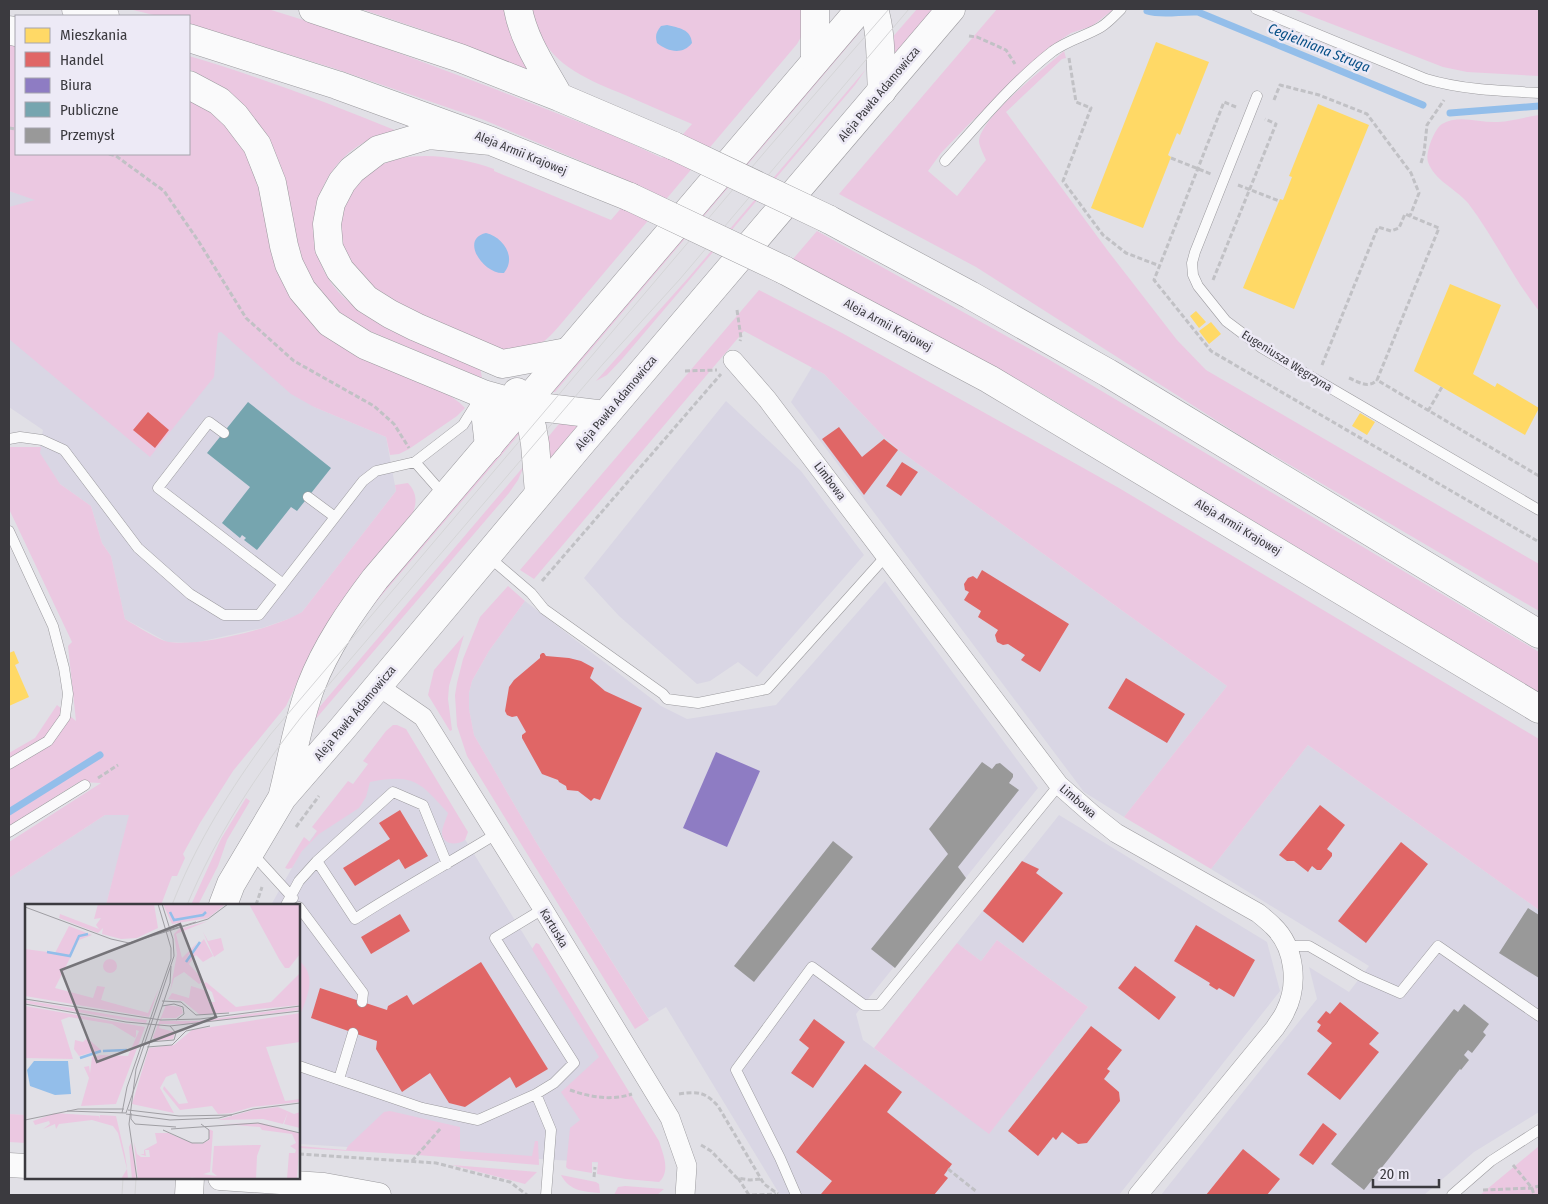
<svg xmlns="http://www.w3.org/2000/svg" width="1548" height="1204" font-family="'Fira Sans Condensed',sans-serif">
<rect width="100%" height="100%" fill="#e1e0e6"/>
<!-- built -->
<path fill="#d9d6e4" d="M9,191L191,246L314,407L386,437L396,491L302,612L294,617L262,628L194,643L167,642L125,619L111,556L102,543L91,506L60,484L39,453L43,430L9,407Z
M812,367L824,374L885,438L900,451L1227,686L1124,817L1084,792L791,402Z
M726,401L801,471L864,555L757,677L738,662L710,681L697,684L619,616L584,578Z
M885,581L1038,788L856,1014L863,1040L989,1133L1088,1007L997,940L981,961L957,943L1059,815L1267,942L1280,991L1119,1195H780L666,1007L648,1018L536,842L474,735L469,709V693L472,681L489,651L525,601L661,706L687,719L776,705Z
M1308,745L1539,910V1112L1474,1152L1424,1195H1161L1317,999L1309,967L1349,992L1369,966L1211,869Z
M404,773L437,794L626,1100L606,1163L299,1144V905H271L301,852L327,818L370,781Z
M105,815H130L106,905H26V1115L9,1114V878Z"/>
<!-- green -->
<path fill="#ebc8e1" d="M129,9H268L345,33L495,89L617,137L662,158L692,124C669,114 647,105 625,95C591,81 554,67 538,31C535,24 533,16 531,9H806L804,32L797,44L560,325C552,334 543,345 531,348C523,349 512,351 504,350C492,348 480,341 469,336C430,321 389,306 360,275C354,269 348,258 344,250C338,236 340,218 345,205C369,143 443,151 494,169V171L611,220L640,186L484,120L333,68L189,24V16H158Z
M361,9H504C509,38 516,48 532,72L426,31Z
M917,9H935L888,64L890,40Z
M997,9H1114L1092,26L1071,33L1048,48L970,123L941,153L928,171L957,196L986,160C984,155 980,148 979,142C979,118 1045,68 1064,51L1066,58L1062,59L1006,112L1108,251L1177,340L1206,370L1539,564V611L1244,438L976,267L839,194Z
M1293,9H1539V76L1467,72L1443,67Z
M860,32L555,392H551L855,34Z
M9,42L16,44V154H189V98L217,115L246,151L256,175L278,270L460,403L465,408L457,416L409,449L399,454L390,455L386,437L314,407L291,394L221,332L218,333L214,377L150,457L9,339V207L35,200L9,191Z
M189,56C260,77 329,103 397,131C365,136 338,156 324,185C302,230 317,283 359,309C375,319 394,326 411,334C434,345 457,356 480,367L482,378L369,331L337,311L318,291L304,266L266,136L262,129L247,110L215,84L189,69Z
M866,69L855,85L623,358L607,375L596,381L689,277Z
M1539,115V311C1512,277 1494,237 1468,203C1456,189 1434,180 1428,162C1425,154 1434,129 1442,124C1459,114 1479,123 1498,122C1511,121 1526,117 1539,115Z
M817,231L1048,359L1539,652V693L1038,391L793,259Z
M759,290L842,333L1119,488L1539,739V910L1308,745L1211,869L1124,817L1227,686L900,451L885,438L824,374L744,331L534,579L520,570Z
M586,417L545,468L544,442L563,419Z
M524,422L527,425L358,623L377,596Z
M9,447H41L40,453L60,484L91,506L102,543L111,556L125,619C135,625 158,640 169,642C199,647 276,628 302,612L396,491L395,485L408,483C418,494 417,504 411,518L317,641L286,706L233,771L200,823L183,854L185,858L177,876H172L161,905H106L129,815H105L9,878V842L101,783L79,782L9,826V753L35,738L57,705L76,721L68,646L72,642L9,509Z
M524,466L518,480L509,493L314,721L311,717Z
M508,586L525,601L489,651L472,681L469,693V709L474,735L536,842L649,1020L635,1029L467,756L457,726L455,695L457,683L463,659L480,617Z
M464,635L449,686L448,699L452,730L450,731L428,695L434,670Z
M393,725H397L406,729L468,832L465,840C458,845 443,846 442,833C442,828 446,819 448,813C420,782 414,773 370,782L366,797L359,808L319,834L302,851L292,868L288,869L285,868L304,837L310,842L317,831L312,827L348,781L353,784L368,764L363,761L386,731Z
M246,798L250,801L227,840L218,866L198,905H191L221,839Z
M997,940L1088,1007L989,1134L874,1048L957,943L981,961Z
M536,943L539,944L659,1141C663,1154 671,1171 659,1182L626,1179L597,1174L598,1162H592V1173L568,1169L566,1167L570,1128L580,1120L561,1092L599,1057L532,949Z
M299,960C302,964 307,968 308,973C313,987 304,1005 299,1017Z
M390,1111L460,1127V1151L532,1156L535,1141H538L539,1165L418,1155L299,1148V1146L346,1150L348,1146L384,1112Z
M9,1114L26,1115V1143L9,1142Z
M1539,1146V1195H1480Z
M452,1165L537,1172L525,1184Z
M561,1175L596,1182L599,1184L600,1193C585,1192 569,1191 561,1175Z
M625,1186L664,1189L657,1195H614L618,1187Z"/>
<!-- water -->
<path fill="#93beea" d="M667,25C679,28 691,29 692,43C683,55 668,52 657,43C655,36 656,32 661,26Z
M486,233C503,237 517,257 504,273C484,275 459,239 486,233Z"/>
<!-- homes -->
<path fill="#ffd966" d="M1156,42L1209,62L1180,135L1177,133L1168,155L1171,157L1143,228L1091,208Z
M1318,104L1369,125L1294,309L1243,288L1280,199L1283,200L1292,177L1289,176Z
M1450,284L1501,305L1473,374L1495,387L1497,383L1539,408L1525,435L1414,371Z
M1196,311L1206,322L1199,328L1190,316Z
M1211,322L1221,334L1209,344L1199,331Z
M1360,413L1375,422L1367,435L1352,426Z
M14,651L19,663L15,665L29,697L9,706V653Z"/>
<!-- shops -->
<path fill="#e06666" d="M148,412L169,430L155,448L133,430Z
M839,427L862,457L884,439L898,450L864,495L822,439Z
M902,462L918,472L901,496L886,486Z
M982,570L1069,624L1040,672L1021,660L1025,655L1008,644L1003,645L997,642L995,635L998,630L978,617L981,611L964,600L969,592L965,590L964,584L968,578L973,576L977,579Z
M542,653H544L546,656L569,658L581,661L594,668L590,678L605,691L642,708L600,800L594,798L591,801L578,791L567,790L566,786L559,782L558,780L542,774L522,738V735L526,732L517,716L512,717L507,715L505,711L509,687L514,680L540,658V655Z
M1126,678L1185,714L1167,743L1108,708Z
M1320,805L1345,825L1327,849L1332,853V856L1321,870H1317L1312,866L1308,872L1294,861H1287L1279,855Z
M400,810L428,856L405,869L399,859L355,886L343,868L390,839L379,823Z
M1401,842L1428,864L1366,943L1338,921Z
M1022,861L1039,869L1036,873L1063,893L1023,943L983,911Z
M400,914L410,931L371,954L361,937Z
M1196,925L1255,960L1234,997L1219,988L1217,990L1209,985L1210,983L1174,961Z
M481,962L548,1069L516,1088L510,1077L465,1107L449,1103L430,1073L402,1092L376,1049L377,1041L311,1018L320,988L387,1010L388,1006L407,995L413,1005Z
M1135,966L1176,997L1159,1020L1118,988Z
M1340,1002L1379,1033L1369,1044L1379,1052L1340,1100L1307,1074L1332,1043L1317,1031L1321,1025L1317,1022L1326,1011L1330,1014Z
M814,1019L845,1042L813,1088L791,1073L809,1048L799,1040Z
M1091,1026L1122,1050L1107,1069L1110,1071L1104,1079L1119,1092L1120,1101L1087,1143L1078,1144L1062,1132L1056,1140L1053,1137L1038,1156L1008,1131Z
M865,1064L902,1092L887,1112L952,1164L944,1175L948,1178L934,1195H823L821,1194L832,1181L796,1152Z
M1323,1123L1337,1134L1313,1165L1299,1155Z
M1243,1149L1280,1179L1267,1195H1206Z"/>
<!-- offices -->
<path fill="#8e7cc3" d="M716,752L760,771L727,847L683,828Z"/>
<!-- public -->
<path fill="#76a5af" d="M248,402L331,468L297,511L291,507L257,550L244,540L246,538L242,535L240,538L222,523L250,487L207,453Z"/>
<!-- industry -->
<path fill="#999" d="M982,762L992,769L996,764L1000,763L1013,774V777L1009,783L1019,790L958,867L966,878L895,968L871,949L948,854L929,829Z
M833,841L853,857L754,982L734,966Z
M1528,908L1539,915V978L1499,953Z
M1464,1004L1489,1024L1483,1032L1486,1035L1472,1053L1468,1050L1464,1055L1469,1060L1461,1070L1460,1069L1364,1190L1331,1164L1454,1009L1458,1012Z"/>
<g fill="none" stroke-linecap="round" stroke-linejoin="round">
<!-- stream -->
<path stroke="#93beea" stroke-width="7" d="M1147,11C1164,16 1180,11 1198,12L1423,105
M1450,113L1539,106
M9,812L100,755"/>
<!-- service casing -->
<g stroke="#9b9a9e" stroke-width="11">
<path id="service" d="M1256,9L1426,79C1463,90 1501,91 1539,93
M1257,96L1195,252L1192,263L1193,275L1198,286L1226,321L1262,348L1539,510
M945,161C979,123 1013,82 1053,51C1068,40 1086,36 1101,27C1109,22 1115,15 1121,9
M224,433L209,422L158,488L282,583
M9,439L20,437L42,440L64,450L138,548L190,594L224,615H259L363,481L376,471L415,462L463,425L478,401
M415,462L444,495
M308,497L335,517
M9,531L53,626L64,668L68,694L65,717L48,741L9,764
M489,557L531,593L544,609L663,694L667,699L698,703L767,689L886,556
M9,832L85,785
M252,853L293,898
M317,861L355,919C401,889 449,863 496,834
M286,905L299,881L317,861L393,792L423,805L447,864
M299,907L363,993L362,1002
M1287,946H1309L1361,976L1400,993L1438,946L1539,1016
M299,1066L422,1108L478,1120L536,1094L554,1083L574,1063L495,938L543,909
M339,1079L353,1033
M536,1094L551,1130L546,1195
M796,1195L780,1158L736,1070L812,967L864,1005H879L1059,785
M1452,1195L1491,1161L1539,1130"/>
</g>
<!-- minor casing -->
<g stroke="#9b9a9e" stroke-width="20">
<path id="minor" d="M733,360L767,399L1059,785L1092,814L1116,833L1258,913C1263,917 1268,921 1273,926C1295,947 1299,985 1285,1012C1283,1017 1278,1023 1275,1028L1138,1195
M378,686L423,717L543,909L670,1118L687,1166L685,1195"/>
</g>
<!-- tertiary casing -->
<g stroke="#9b9a9e" stroke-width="25">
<path id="tertiary" d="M9,1165L26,1166
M220,1178L324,1185L379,1195"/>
</g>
<!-- secondary casing -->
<g stroke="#9b9a9e" stroke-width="29">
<path id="secondary" d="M283,794C292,759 298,720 311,686C326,647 350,612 375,579L860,9
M223,905L231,884L282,798L342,729L579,446L951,9
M189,1195L190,1178"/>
</g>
<!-- primary casing -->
<g stroke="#9b9a9e" stroke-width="29">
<path id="primary" d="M76,9L105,16
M313,9L460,58L559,97L674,146
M518,9C524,41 543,68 559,97
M874,9C882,35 880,63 882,91
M9,30L16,32
M189,38L337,85L491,141L630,197
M815,61V9
M189,85L219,101L235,116L257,145L272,183L284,246L289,264L302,290L330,323L365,345L483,394L523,405L605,415
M491,141L429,135L378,150L352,170L342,182L331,203L327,224L329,248L340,270L366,299L390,314L416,327L502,364L567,352
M828,219L970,295L1108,373L1539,634
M784,270L989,379L1539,709
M517,392L532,427L535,444L539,493
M483,394L489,446"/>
</g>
<!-- path -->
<path stroke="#c1c1c5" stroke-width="3" stroke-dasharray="5 2.5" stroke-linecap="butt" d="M969,36L977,37L1006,50L1015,64
M1069,58L1076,102L1091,108L1063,181L1103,235L1126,253L1160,266
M1274,100L1280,85L1319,95L1367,114L1411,173L1419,193L1410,216
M1236,107L1224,102L1154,280L1211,351L1539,542
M9,128L16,129
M109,154L116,156L164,191L199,242L246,318L294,361L374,406L394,424L409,448
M1171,158L1211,174
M1421,163L1424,153L1427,125L1444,100
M1238,185L1279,201
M1213,280L1276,124L1265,119
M737,310L741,338L740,341
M1322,365L1378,227L1391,231L1399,228L1405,214L1439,228L1377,380L1539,476
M685,371L717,370
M1349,378C1359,382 1368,389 1377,380
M1428,411L1442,387
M542,581L721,374
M98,778L118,765
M296,827L319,796
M256,905L262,887
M570,1090C590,1097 611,1101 632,1094
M679,1094C698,1091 705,1092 718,1106L764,1184L778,1194
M701,1145L711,1151L737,1178L750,1180L761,1179
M299,1154L436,1163L510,1182L527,1195
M412,1161L441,1128
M1513,1165L1532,1188L1534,1195
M948,1169L977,1192
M594,1177L595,1167
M738,1178L749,1195
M1483,1190L1532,1188L1539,1186
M752,1195L776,1194"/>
<!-- service -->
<use href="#service" stroke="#fafafb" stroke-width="10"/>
<!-- minor -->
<use href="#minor" stroke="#fafafb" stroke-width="19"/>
<!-- tertiary -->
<use href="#tertiary" stroke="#fafafb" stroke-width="24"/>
<!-- secondary -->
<use href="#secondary" stroke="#fafafb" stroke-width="28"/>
<!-- primary -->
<use href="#primary" stroke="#fafafb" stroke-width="28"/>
<!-- tram -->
<path stroke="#d5d5d7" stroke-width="1" d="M172,905C196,843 231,788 270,735L769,147L889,9
M187,905C216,836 256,775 302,716L603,364L680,279L909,9
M122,1195L123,1178
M135,1195L136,1178"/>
<!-- primary-bridge casing -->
<g stroke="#9b9a9e" stroke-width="29" stroke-linecap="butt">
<path id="primary-bridge" d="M674,146L828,219
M630,197L784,270"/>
</g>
<!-- primary-bridge -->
<use href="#primary-bridge" stroke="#fafafb" stroke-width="28"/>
</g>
<g text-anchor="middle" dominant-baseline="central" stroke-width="5" stroke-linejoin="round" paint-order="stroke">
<!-- street labels -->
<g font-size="12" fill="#3b3a3f" stroke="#edeaf6">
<text transform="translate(879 94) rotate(-50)">Aleja Pawła Adamowicza</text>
<text transform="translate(521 153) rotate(22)">Aleja Armii Krajowej</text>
<text transform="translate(888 325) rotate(28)">Aleja Armii Krajowej</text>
<text transform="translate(1287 361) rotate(32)">Eugeniusza Węgrzyna</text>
<text transform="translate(616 403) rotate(-50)">Aleja Pawła Adamowicza</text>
<text transform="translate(830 481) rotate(53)">Limbowa</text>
<text transform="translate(1238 527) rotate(31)">Aleja Armii Krajowej</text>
<text transform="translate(355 713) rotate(-50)">Aleja Pawła Adamowicza</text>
<text transform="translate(1078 801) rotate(41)">Limbowa</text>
<text transform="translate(554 928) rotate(59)">Kartuska</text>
</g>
<!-- water labels -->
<g font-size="14" font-style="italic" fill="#074f86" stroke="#edeaf6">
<text transform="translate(1319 48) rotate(22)">Cegielniana Struga</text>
</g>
</g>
<!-- overview -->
<g transform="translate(25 904)">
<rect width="275" height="275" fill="#e1e0e6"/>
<path d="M73,0H129L133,24L112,34L96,35L77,30L78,24L73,29L34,14L35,10L74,25L71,21L76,14L69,15ZM138,0H201L183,14L147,20ZM224,0H275V50L264,64H260L254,55ZM183,17L151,30L157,54L173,38L161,55L179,35L188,52L178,58L171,51L164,60L179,77L174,80L159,68L149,74L145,88L152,50L149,30L154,25ZM44,22L67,31L54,36L30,84L68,94L72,82L80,83L76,96L123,109L134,84L124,113L0,92V45L30,49ZM178,28L183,37L196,34L199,46L189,53ZM78 62a7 7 0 1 1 14 0a7 7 0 1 1-14 0ZM275,69V101L175,111L158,97L143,95L147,89L164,94L166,82L182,87L185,93L183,98H190L187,88L177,81L181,78L211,103L246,98ZM0,96L99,113L122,116L121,119L100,116L0,99ZM141,101L156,103L158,109L151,114H137L136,117H173L275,103V106L163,120H135L134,124L150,128L148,135L130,137L128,133ZM0,102L120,123L91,200L56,202L64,174L59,163L64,162L65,169L67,153L76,151L103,152L114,127L111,126V132L107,140L110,134L87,120L44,113L36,116L48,155L0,154ZM275,109V138L241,143L260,197L275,195V198L227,203L207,209L193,210L187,202L155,206L138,185L139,182L154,200L163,199L151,169L141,173L135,184L149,209L107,200L124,144L149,141L167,126ZM62,134L76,146L54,152L49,145L50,136L58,138ZM253,203L269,210L275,208V224L259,220L263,208L258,220L238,215L193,216L228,206ZM30,209L74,212V215L75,211L91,212L100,251L102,264L103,275H96L102,265L93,229L88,222L67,216L34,220L31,225L30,220L18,225L25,220L24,217L10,221L8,217ZM236,219L275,229L272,275H262L264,249H270L271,246L265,242L271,239L267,230L237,226L235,223L198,220ZM184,225L188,227L185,268L162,275H113L109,238L112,250L116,253H125L124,246H120L121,252L115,250H119V246L132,239L130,229H143L167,239L177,240L184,236ZM106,239L110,261L111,275H107L104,243ZM229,241H236L232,252L231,275H164L177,270L192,272L187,268L189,242Z" fill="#ebc8e1"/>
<path d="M9,157H43L46,190L30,191L5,182L2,166Z" fill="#93beea"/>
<path fill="none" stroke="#93beea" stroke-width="2.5" d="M145,8L149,16L178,11L181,8M22,48L45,52L54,32L63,30M161,58L175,38M78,147L102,146M55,154L76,147"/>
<path fill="none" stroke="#9f9ea3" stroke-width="1" d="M0,3L86,35L104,39L183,15L203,0M127,31L171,18M0,95L136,116L175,115L275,102M137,97L156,98L171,111L204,109M0,100L101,118L145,122L275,107M137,102L149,100L158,103L159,110L151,116M124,138L149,136L151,129L145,122M122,143L147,141L161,127L185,122M103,206L154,212L207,211M42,207L101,209L145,79L146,62M97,209L102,183L146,55V44L133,0M106,209V215L110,220L151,223M101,210L145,216L194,214L228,205L275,199M0,216L53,205H99M146,225L233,219L275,229M138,226L167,239H178L184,235V226L176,220M112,275L104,220L111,165L149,52L148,35L137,0"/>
<path fill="#757479" fill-opacity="0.15" stroke="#757479" stroke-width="2.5" d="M155,20L191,113L72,158L36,66Z"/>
<rect width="275" height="275" fill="none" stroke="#3b3a3f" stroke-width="2.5"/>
</g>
<!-- border -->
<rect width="1548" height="1204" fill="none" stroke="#3b3a3f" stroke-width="20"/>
<!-- legend -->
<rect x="15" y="15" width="175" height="140" fill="#edeaf6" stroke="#a6a4ad"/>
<rect x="25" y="28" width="25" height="15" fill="#ffd966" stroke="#a6a4ad"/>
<text x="60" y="40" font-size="15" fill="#3b3a3f">Mieszkania</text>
<rect x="25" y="52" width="25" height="15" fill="#e06666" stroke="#a6a4ad"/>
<text x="60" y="65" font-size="15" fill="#3b3a3f">Handel</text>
<rect x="25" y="78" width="25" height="15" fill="#8e7cc3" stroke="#a6a4ad"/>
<text x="60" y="90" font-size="15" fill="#3b3a3f">Biura</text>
<rect x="25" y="102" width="25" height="15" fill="#76a5af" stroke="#a6a4ad"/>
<text x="60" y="115" font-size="15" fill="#3b3a3f">Publiczne</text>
<rect x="25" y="128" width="25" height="15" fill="#999999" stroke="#a6a4ad"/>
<text x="60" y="140" font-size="15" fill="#3b3a3f">Przemysł</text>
<!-- scale -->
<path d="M1373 1179v8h66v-8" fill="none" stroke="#3b3a3f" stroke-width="2.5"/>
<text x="1380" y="1179" font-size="15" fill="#3b3a3f" stroke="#edeaf6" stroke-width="4" paint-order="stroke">20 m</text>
</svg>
